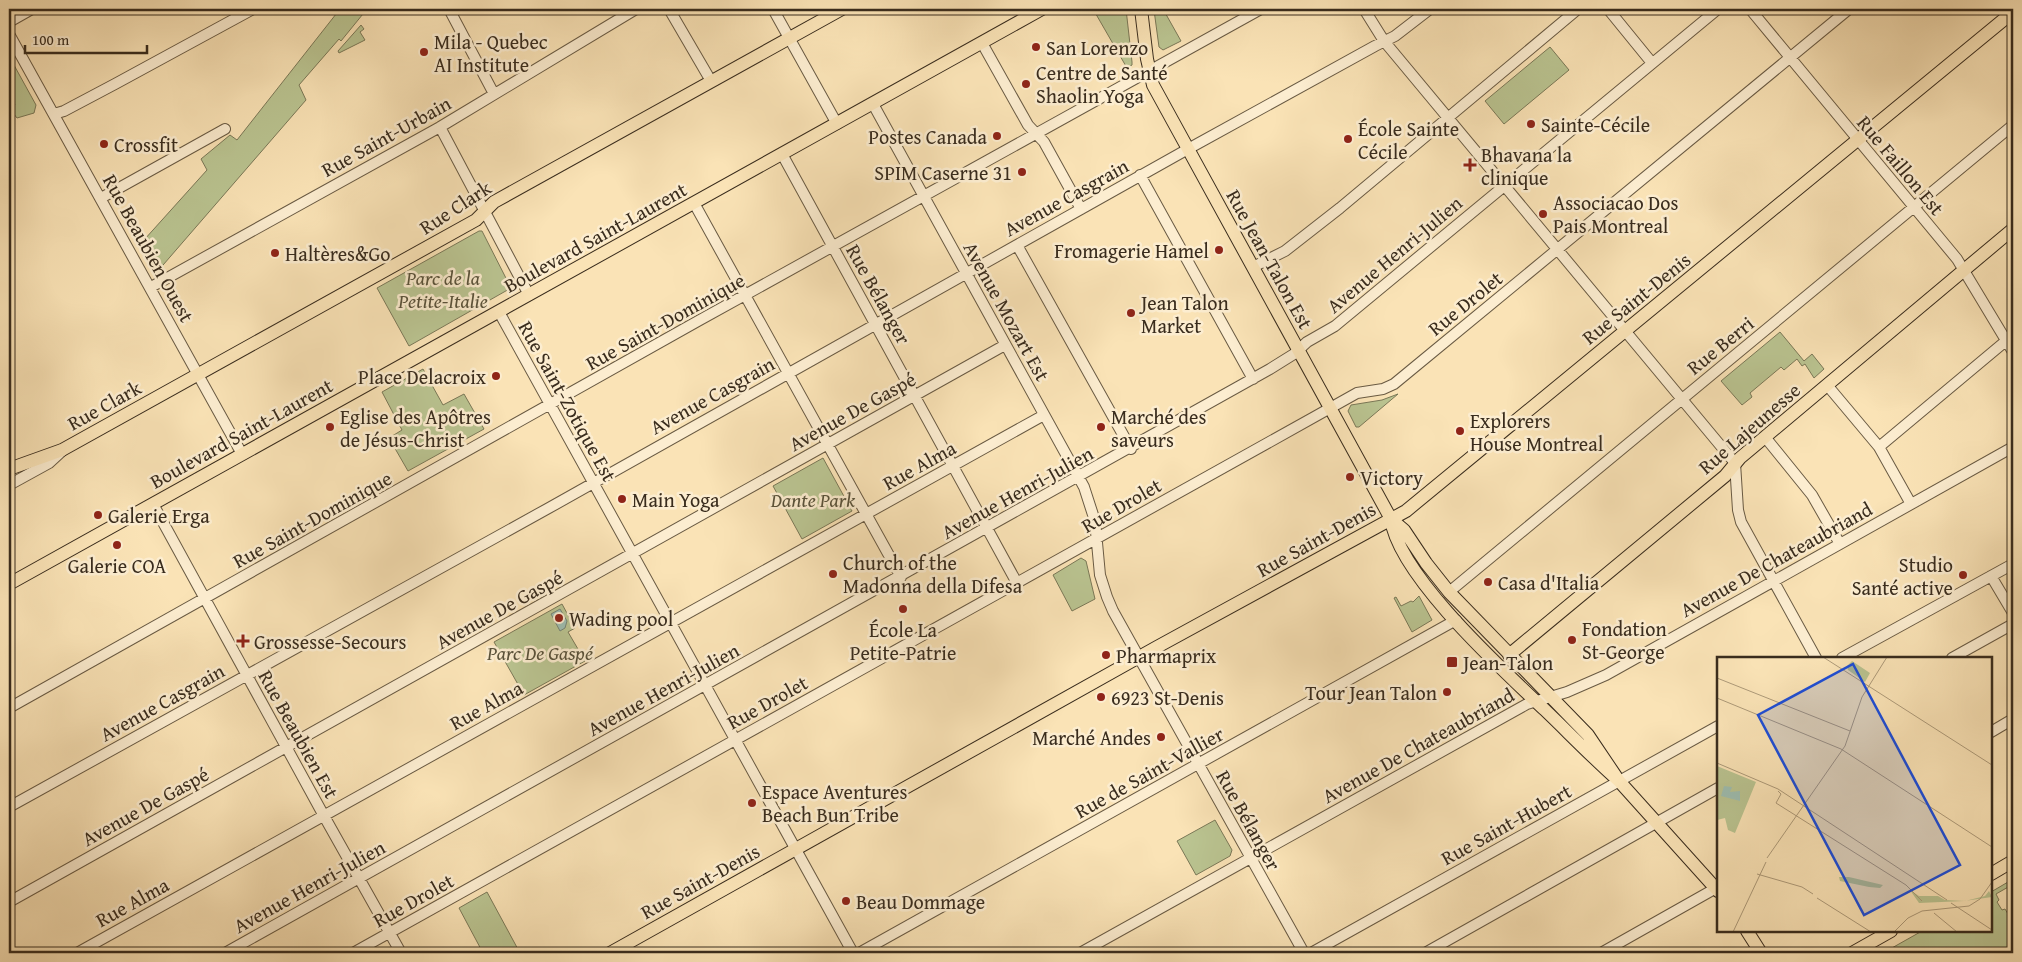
<svg xmlns="http://www.w3.org/2000/svg" width="2022" height="962" font-family="'Gentium Book Plus',serif">
<rect width="100%" height="100%" fill="#fae3b6"/>
<filter id="stains"><feTurbulence type="fractalNoise" baseFrequency=".004" numOctaves="4"/><feColorMatrix values="0 0 0 0 .2 0 0 0 0 .09 0 0 0 0 .02 0 0 0 .5 -.17"/></filter>
<radialGradient id="worn" r=".72"><stop offset=".6" stop-color="#630" stop-opacity="0"/><stop offset="1" stop-color="#630" stop-opacity=".3"/></radialGradient>
<!-- green -->
<path fill="#bac491" stroke="#7a7857" d="M340,9H367L341,41L339,39L299,85L306,100L157,272L143,246L145,242L144,240L207,170L201,159L230,135L237,140Z
M1093,9H1126L1132,62V65L1127,68Z
M1156,9H1163L1181,41L1163,50L1159,47L1154,10Z
M361,25L364,29L360,32L365,40L339,53L338,51Z
M1550,47L1569,70L1504,124L1485,101Z
M9,56L36,105L34,113L17,118L10,109L15,105L9,93Z
M479,231H482L511,288L409,346L377,288Z
M1780,332L1804,361L1812,354L1824,369L1814,378L1805,364L1802,366L1797,359L1784,370L1781,367L1750,393L1752,397L1742,405L1721,381Z
M423,369L443,405L464,394L484,429L408,471L389,438L402,430L382,392Z
M1398,394L1359,427H1356L1348,411L1351,405L1382,400Z
M823,458L852,511L802,539L773,486Z
M1081,558L1086,561L1095,599L1072,611L1053,575Z
M1419,596L1432,620L1412,632L1394,598L1396,597L1401,606L1411,601L1413,602Z
M562,604L575,628L568,632L585,661L524,695L494,642Z
M1215,820L1232,850L1230,856L1196,875L1177,841Z
M2008,882L2010,886L1996,894L1999,900L1997,902L2002,910L2005,909L2008,914L2013,911V953H1883L1922,931H1991V892Z
M487,892L520,953H483L459,908Z"/>
<!-- water -->
<path fill="#9ebeb1" stroke="#768476" d="M560,609L567,621L565,628L560,631L551,614Z"/>
<g fill="none" stroke-linecap="round" stroke-linejoin="round">
<!-- minor casing -->
<g stroke="#695a43" stroke-width="12">
<path id="minor" d="M449,9L494,94
M669,9L711,81
M773,9L837,124
M1364,9L1384,41L1735,463L1738,510L1741,522L1816,658
M1608,9L1652,63
M1750,9L1957,259L2013,352
M9,22L32,9
M9,34L242,454
M982,43L1028,125L1044,142L1081,209
M873,104L1084,487L1095,521L1100,575L1107,597L1113,611L1304,953
M54,114L64,111L115,84L253,9
M440,127L529,295
M782,154L1017,583
M1140,175L1253,379
M101,198L225,129
M694,203L901,577
M1017,245L1131,449
M1253,267L1285,251L1340,208L1578,9
M151,287L440,127L636,9
M499,312L853,953
M1827,385L1879,447L1911,504
M1765,437L1812,495L1840,544
M1879,447L2013,335
M9,485L49,463L62,451
M153,504L324,816L401,953
M1991,576L2013,613
M1449,592L2013,125
M1842,658L2013,564
M1952,658L2013,624
M9,708L698,321L1261,9
M1991,732L2013,719
M9,807L547,509L1188,149L1375,46L1395,36L1430,9
M9,902L1005,345
M77,953L1044,415
M225,953L1270,369L1294,354L1307,342L1335,326L1718,9
M353,953L1316,416L1357,393L1383,389L1394,384L1849,9
M859,953L1456,620
M1080,953L1527,704L1567,692L1606,675L2013,447
M1311,953L1718,726
M1425,953L1718,788
M1601,953L1718,887"/>
</g>
<!-- major casing -->
<g stroke="#392c1d" stroke-width="14">
<path id="major" d="M1141,9L1147,59L1153,85L1391,519C1398,575 1503,670 1545,710C1570,734 1593,758 1619,781
M9,469L62,450L476,220L494,202L842,9
M1391,519L1404,530L1426,563L1449,592L1588,735L1619,781L1718,891
M9,584L1042,9
M1509,655L1725,476L1740,458L2013,229
M1991,874L2013,861
M1747,931L1761,953
M610,953L1157,647L1406,511L2013,12
M1852,953L1891,931"/>
</g>
<!-- minor -->
<use href="#minor" stroke="#fcedd0" stroke-width="10"/>
<!-- major -->
<use href="#major" stroke="#fae3b6" stroke-width="12"/>
</g>
<!-- markers -->
<g fill="#8f2418" stroke="#fcedd0" stroke-width="2">
<circle cx="1036" cy="47" r="5"/>
<circle cx="424" cy="52" r="5"/>
<circle cx="1026" cy="84" r="5"/>
<circle cx="1531" cy="124" r="5"/>
<circle cx="997" cy="136" r="5"/>
<circle cx="1348" cy="139" r="5"/>
<circle cx="104" cy="144" r="5"/>
<path d="M1467.5 157.5h5v5h5v5h-5v5h-5v-5h-5v-5h5z"/>
<circle cx="1022" cy="172" r="5"/>
<circle cx="1543" cy="214" r="5"/>
<circle cx="1219" cy="250" r="5"/>
<circle cx="275" cy="253" r="5"/>
<circle cx="1131" cy="313" r="5"/>
<circle cx="496" cy="376" r="5"/>
<circle cx="330" cy="427" r="5"/>
<circle cx="1101" cy="427" r="5"/>
<circle cx="1460" cy="431" r="5"/>
<circle cx="1350" cy="477" r="5"/>
<circle cx="622" cy="499" r="5"/>
<circle cx="98" cy="515" r="5"/>
<circle cx="117" cy="545" r="5"/>
<circle cx="833" cy="574" r="5"/>
<circle cx="1963" cy="575" r="5"/>
<circle cx="1488" cy="582" r="5"/>
<circle cx="903" cy="609" r="5"/>
<circle cx="559" cy="618" r="5"/>
<circle cx="1572" cy="640" r="5"/>
<path d="M240.5 633.5h5v5h5v5h-5v5h-5v-5h-5v-5h5z"/>
<circle cx="1106" cy="655" r="5"/>
<rect x="1446" y="656" width="12" height="12" rx="2.5"/>
<circle cx="1447" cy="692" r="5"/>
<circle cx="1101" cy="697" r="5"/>
<circle cx="1161" cy="737" r="5"/>
<circle cx="752" cy="803" r="5"/>
<circle cx="846" cy="901" r="5"/>
</g>
<g text-anchor="middle" dominant-baseline="central" stroke-width="5" stroke-linejoin="round" paint-order="stroke">
<!-- poi labels -->
<g font-size="20" fill="#392c1d" stroke="#fcedd0" text-anchor="start">
<text x="434" y="41">Mila - Quebec<tspan x="434" dy="23">AI Institute</tspan></text>
<text x="1046" y="47">San Lorenzo</text>
<text x="1036" y="72">Centre de Santé<tspan x="1036" dy="23">Shaolin Yoga</tspan></text>
<text x="1541" y="124">Sainte-Cécile</text>
<text x="1358" y="128">École Sainte<tspan x="1358" dy="23">Cécile</tspan></text>
<text x="987" y="136" text-anchor="end">Postes Canada</text>
<text x="114" y="144">Crossfit</text>
<text x="1481" y="154">Bhavana la<tspan x="1481" dy="23">clinique</tspan></text>
<text x="1012" y="172" text-anchor="end">SPIM Caserne 31</text>
<text x="1553" y="202">Associacao Dos<tspan x="1553" dy="23">Pais Montreal</tspan></text>
<text x="1209" y="250" text-anchor="end">Fromagerie Hamel</text>
<text x="285" y="253">Haltères&amp;Go</text>
<text x="1141" y="302">Jean Talon<tspan x="1141" dy="23">Market</tspan></text>
<text x="486" y="376" text-anchor="end">Place Delacroix</text>
<text x="340" y="416">Eglise des Apôtres<tspan x="340" dy="23">de Jésus-Christ</tspan></text>
<text x="1111" y="416">Marché des<tspan x="1111" dy="23">saveurs</tspan></text>
<text x="1470" y="420">Explorers<tspan x="1470" dy="23">House Montreal</tspan></text>
<text x="1360" y="477">Victory</text>
<text x="632" y="499">Main Yoga</text>
<text x="108" y="515">Galerie Erga</text>
<text x="843" y="562">Church of the<tspan x="843" dy="23">Madonna della Difesa</tspan></text>
<text x="1953" y="564" text-anchor="end">Studio<tspan x="1953" dy="23">Santé active</tspan></text>
<text x="117" y="565" text-anchor="middle">Galerie COA</text>
<text x="1498" y="582">Casa d'Italia</text>
<text x="569" y="618">Wading pool</text>
<text x="1582" y="628">Fondation<tspan x="1582" dy="23">St-George</tspan></text>
<text x="903" y="629" text-anchor="middle">École La<tspan x="903" dy="23">Petite-Patrie</tspan></text>
<text x="254" y="641">Grossesse-Secours</text>
<text x="1116" y="655">Pharmaprix</text>
<text x="1463" y="662">Jean-Talon</text>
<text x="1437" y="692" text-anchor="end">Tour Jean Talon</text>
<text x="1111" y="697">6923 St-Denis</text>
<text x="1151" y="737" text-anchor="end">Marché Andes</text>
<text x="762" y="791">Espace Aventures<tspan x="762" dy="23">Beach Bun Tribe</tspan></text>
<text x="856" y="901">Beau Dommage</text>
</g>
<!-- street labels -->
<g font-size="20" fill="#392c1d" stroke="#fcedd0">
<text transform="translate(386 136) rotate(-29)">Rue Saint-Urbain</text>
<text transform="translate(1901 165) rotate(50)">Rue Faillon Est</text>
<text transform="translate(1066 197) rotate(-29)">Avenue Casgrain</text>
<text transform="translate(455 207) rotate(-33)">Rue Clark</text>
<text transform="translate(595 237) rotate(-29)">Boulevard Saint-Laurent</text>
<text transform="translate(149 248) rotate(61)">Rue Beaubien Ouest</text>
<text transform="translate(1394 254) rotate(-40)">Avenue Henri-Julien</text>
<text transform="translate(1270 259) rotate(61)">Rue Jean-Talon Est</text>
<text transform="translate(879 294) rotate(61)">Rue Bélanger</text>
<text transform="translate(1636 298) rotate(-39)">Rue Saint-Denis</text>
<text transform="translate(1465 303) rotate(-39)">Rue Drolet</text>
<text transform="translate(1007 311) rotate(61)">Avenue Mozart Est</text>
<text transform="translate(665 321) rotate(-29)">Rue Saint-Dominique</text>
<text transform="translate(1720 345) rotate(-39)">Rue Berri</text>
<text transform="translate(712 395) rotate(-29)">Avenue Casgrain</text>
<text transform="translate(568 401) rotate(61)">Rue Saint-Zotique Est</text>
<text transform="translate(104 405) rotate(-29)">Rue Clark</text>
<text transform="translate(852 411) rotate(-29)">Avenue De Gaspé</text>
<text transform="translate(1749 428) rotate(-41)">Rue Lajeunesse</text>
<text transform="translate(241 433) rotate(-29)">Boulevard Saint-Laurent</text>
<text transform="translate(919 465) rotate(-29)">Rue Alma</text>
<text transform="translate(1017 492) rotate(-29)">Avenue Henri-Julien</text>
<text transform="translate(1121 505) rotate(-30)">Rue Drolet</text>
<text transform="translate(312 519) rotate(-29)">Rue Saint-Dominique</text>
<text transform="translate(1316 539) rotate(-29)">Rue Saint-Denis</text>
<text transform="translate(1776 559) rotate(-29)">Avenue De Chateaubriand</text>
<text transform="translate(499 609) rotate(-29)">Avenue De Gaspé</text>
<text transform="translate(663 689) rotate(-29)">Avenue Henri-Julien</text>
<text transform="translate(162 702) rotate(-29)">Avenue Casgrain</text>
<text transform="translate(767 702) rotate(-29)">Rue Drolet</text>
<text transform="translate(486 705) rotate(-29)">Rue Alma</text>
<text transform="translate(299 734) rotate(61)">Rue Beaubien Est</text>
<text transform="translate(1418 745) rotate(-29)">Avenue De Chateaubriand</text>
<text transform="translate(1149 772) rotate(-29)">Rue de Saint-Vallier</text>
<text transform="translate(145 806) rotate(-29)">Avenue De Gaspé</text>
<text transform="translate(1249 820) rotate(61)">Rue Bélanger</text>
<text transform="translate(1506 824) rotate(-29)">Rue Saint-Hubert</text>
<text transform="translate(700 881) rotate(-29)">Rue Saint-Denis</text>
<text transform="translate(309 886) rotate(-29)">Avenue Henri-Julien</text>
<text transform="translate(413 900) rotate(-29)">Rue Drolet</text>
<text transform="translate(132 902) rotate(-29)">Rue Alma</text>
</g>
<!-- park labels -->
<g font-size="20" font-style="italic" fill="#59523a" stroke="#fcedd0">
<text x="443" y="277">Parc de la<tspan x="443" dy="23">Petite-Italie</tspan></text>
<text x="813" y="499">Dante Park</text>
<text x="540" y="652">Parc De Gaspé</text>
</g>
</g>
<!-- overview -->
<g transform="translate(1717 657)">
<rect width="275" height="275" fill="#fae3b6"/>
<path d="M135,4L153,16L148,25L131,13L130,9ZM0,109L39,125L18,176L11,173L8,161L0,163ZM122,220H132L166,228L163,231L152,230L123,224ZM193,233L202,239H221L228,243L248,244L268,239L272,234L275,240L247,244L202,246Z" fill="#bac491"/>
<path d="M7,129L15,130L13,135L23,134V144L4,139Z" fill="#9ebeb1"/>
<path fill="none" stroke="#ad9a79" stroke-width="1" d="M106,0L275,108M0,21L133,74M0,41L124,92L275,190M0,106L61,132L230,243M61,134L64,137L59,146L189,228L205,244M50,201L128,89L145,40L170,0M40,217L85,230L96,237M100,241L154,275M234,246L275,273M217,256L240,275M16,275L49,205M177,275L191,261L205,254L252,249L263,242L275,225"/>
<path fill="#1d4ed8" fill-opacity="0.15" stroke="#1d4ed8" stroke-width="2.5" d="M136,7L243,208L147,258L41,58Z"/>
<rect width="275" height="275" fill="none" stroke="#392c1d" stroke-width="2.5"/>
</g>
<!-- margin -->
<rect width="2022" height="962" fill="none" stroke="#fae3b6" stroke-width="30"/>
<rect x="10" y="10" width="2002" height="942" fill="none" stroke="#392c1d" stroke-width="2.5"/>
<rect x="15" y="15" width="1992" height="932" fill="none" stroke="#392c1d"/>
<!-- scale -->
<path d="M25 45v8h122v-8" fill="none" stroke="#392c1d" stroke-width="2.5"/>
<text x="32" y="45" font-size="15" fill="#392c1d" stroke="#fcedd0" stroke-width="4" paint-order="stroke">100 m</text>
<rect width="100%" height="100%" filter="url(#stains)"/>
<rect width="100%" height="100%" fill="url(#worn)"/>
</svg>
